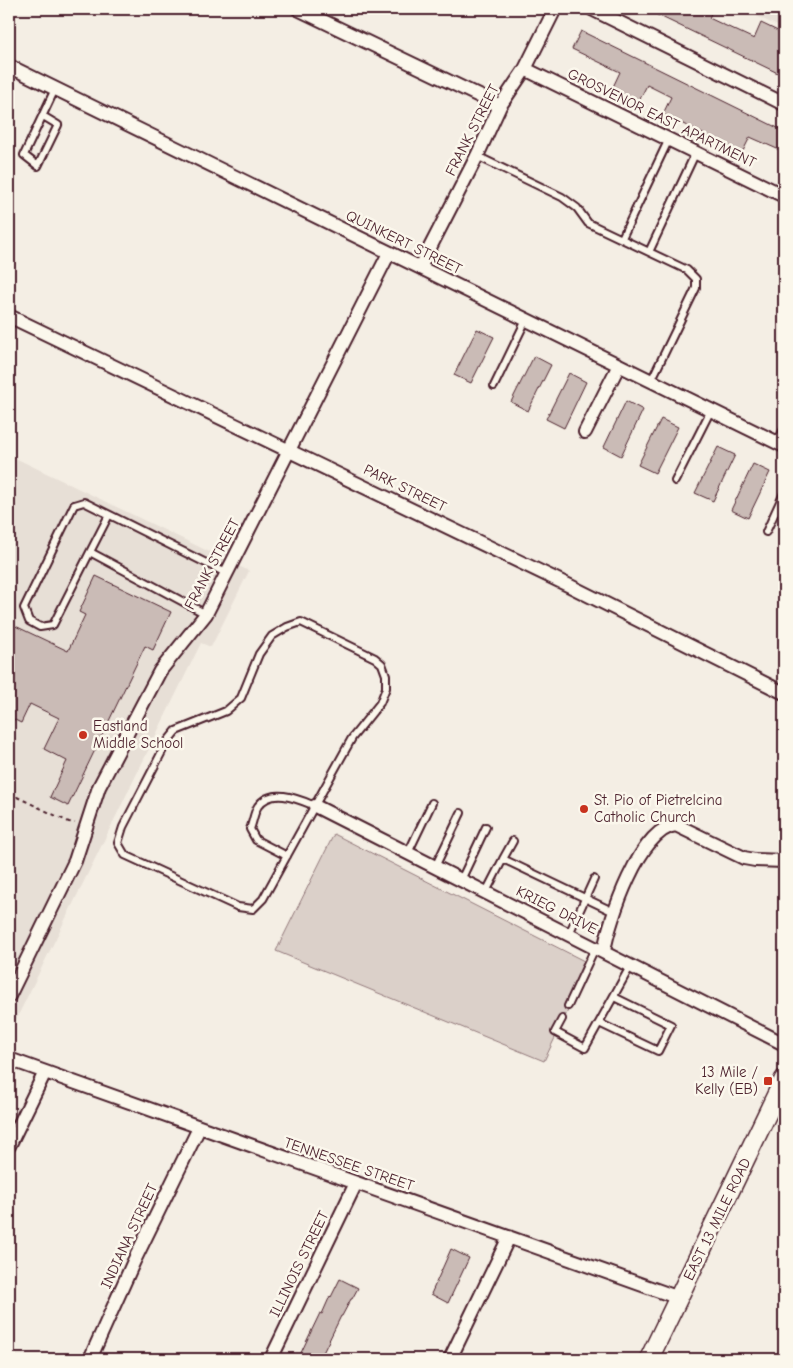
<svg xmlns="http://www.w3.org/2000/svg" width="793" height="1368" font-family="'Comic Neue',sans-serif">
<rect width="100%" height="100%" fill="#f4eee4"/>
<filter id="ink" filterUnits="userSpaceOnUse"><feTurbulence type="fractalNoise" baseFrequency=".02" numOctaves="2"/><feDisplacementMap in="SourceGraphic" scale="10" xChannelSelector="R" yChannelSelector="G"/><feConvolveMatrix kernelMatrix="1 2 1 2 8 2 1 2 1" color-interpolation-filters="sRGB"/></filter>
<g filter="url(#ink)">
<!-- built -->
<path fill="#e7dfd6" d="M742,9H784V29Z
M9,455L249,571L211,647L201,643L9,1034Z"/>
<!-- green -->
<path fill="#dbd0c9" stroke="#92787a" d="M334,834L590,964L544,1061L276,951Z"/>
<!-- building -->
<path fill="#cabbb6" stroke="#4a1f2b" d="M645,9H713L709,18L754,39L761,23L784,34V38L778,51L784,54V76Z
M581,31L784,131V152L750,137L742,153L715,140L663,114L671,97L647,85L638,103L612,89L620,72L572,49Z
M477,329L494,337L471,383L454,375Z
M534,356L551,365L528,411L511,402Z
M569,373L586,382L564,428L546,419Z
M626,401L643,410L621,456L604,447Z
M661,419L678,427L655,473L638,465Z
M718,447L735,455L713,501L695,493Z
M753,464L770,472L748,518L731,510Z
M96,576L171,612L153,650L145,646L68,806L50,797L67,761L44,749L59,718L30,704L21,723L9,717V623L68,651L85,615L79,612Z
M451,1249L469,1258L448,1303L431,1294Z
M340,1279L358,1288L352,1299H351L342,1316H341L320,1359H298L320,1313L322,1314L330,1296L331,1297Z"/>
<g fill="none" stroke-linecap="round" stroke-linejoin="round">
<!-- service casing -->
<g stroke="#4a1f2b" stroke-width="10">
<path id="service" d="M43,116L58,125L38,166L24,155L55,89
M477,156L562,197L577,208L588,223L687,270L696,279V288L651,381
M622,238L669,139
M649,252L696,152
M494,386L526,320
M777,443L784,429
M675,481L711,410
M766,532L784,493
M90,552L109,515
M206,614L90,552L53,625L40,627L29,621L24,608L74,505L84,502L226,573
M301,622L375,658L382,664L386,675V688L380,703L352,738L263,899L253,909L238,907L125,855L118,843L123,827L167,742L176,731L226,711L241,698L259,654L272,636L287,627Z
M408,853L432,803
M287,856L256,840L250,829C253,822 254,812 258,806C272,787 298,799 315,806
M503,859L513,841
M435,867L461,813
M461,880L486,827
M486,892L503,859L614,912
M569,934L594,879
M568,1006L595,948
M562,1019L555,1032L585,1048L631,965
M599,1023L658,1051L671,1025L614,997"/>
</g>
<!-- minor casing -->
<g stroke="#4a1f2b" stroke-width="16">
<path id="minor" d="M298,9L500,106
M592,9L784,104
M9,66L784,446
M525,69L784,196
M420,267L477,156L500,106L525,69L555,9
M9,316L570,586L784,693
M585,432L619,365
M315,806L784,1044
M604,951C609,921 640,828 676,825L744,858L755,860L784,861
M9,996L75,861L99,787L160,671L206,614L389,253
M9,1059L679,1298
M9,1146L45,1072
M90,1359L134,1261L199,1128
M271,1359L356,1183
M450,1359L509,1237"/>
</g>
<!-- secondary casing -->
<g stroke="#4a1f2b" stroke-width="21">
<path id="secondary" d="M649,1359L784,1079"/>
</g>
<!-- path -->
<path stroke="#4a1f2b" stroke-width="2" stroke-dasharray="4 4" stroke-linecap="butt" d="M9,800L17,797L69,822L75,823"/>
<!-- service -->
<use href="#service" stroke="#fbf7ec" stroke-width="6"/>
<!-- minor -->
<use href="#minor" stroke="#fbf7ec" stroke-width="12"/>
<!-- secondary -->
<use href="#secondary" stroke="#fbf7ec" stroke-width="18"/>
</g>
</g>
<!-- markers -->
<g fill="#c8321e" stroke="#fbf7ec" stroke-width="2">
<circle cx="83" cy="735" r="5"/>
<circle cx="584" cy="809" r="5"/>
<rect x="763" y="1076" width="10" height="10" rx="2.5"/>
</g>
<g text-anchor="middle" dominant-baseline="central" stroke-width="5" stroke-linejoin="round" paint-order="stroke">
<!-- street labels -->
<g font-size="15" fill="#4a1f2b" stroke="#fbf7ec">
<text transform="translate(662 118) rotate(26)">GROSVENOR EAST APARTMENT</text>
<text transform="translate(472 130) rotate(-63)">FRANK STREET</text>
<text transform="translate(404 242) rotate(26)">QUINKERT STREET</text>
<text transform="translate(405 488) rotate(26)">PARK STREET</text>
<text transform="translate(212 564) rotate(-62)">FRANK STREET</text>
<text transform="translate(557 910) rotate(27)">KRIEG DRIVE</text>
<text transform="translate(349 1164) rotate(19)">TENNESSEE STREET</text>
<text transform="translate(717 1219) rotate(-64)">EAST 13 MILE ROAD</text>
<text transform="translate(129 1236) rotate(-65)">INDIANA STREET</text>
<text transform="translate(299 1264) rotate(-64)">ILLINOIS STREET</text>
</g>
<!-- poi labels -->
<g font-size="15" fill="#4a1f2b" stroke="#fbf7ec" text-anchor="start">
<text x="93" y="726">Eastland<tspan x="93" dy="17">Middle School</tspan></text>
<text x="594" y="800">St. Pio of Pietrelcina<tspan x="594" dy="17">Catholic Church</tspan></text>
<text x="758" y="1072" text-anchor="end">13 Mile /<tspan x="758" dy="17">Kelly (EB)</tspan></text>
</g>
</g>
<!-- margin -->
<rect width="793" height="1368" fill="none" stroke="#fbf7ec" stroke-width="30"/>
<rect x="15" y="15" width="763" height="1338" fill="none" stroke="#4a1f2b" stroke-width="2" filter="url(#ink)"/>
</svg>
